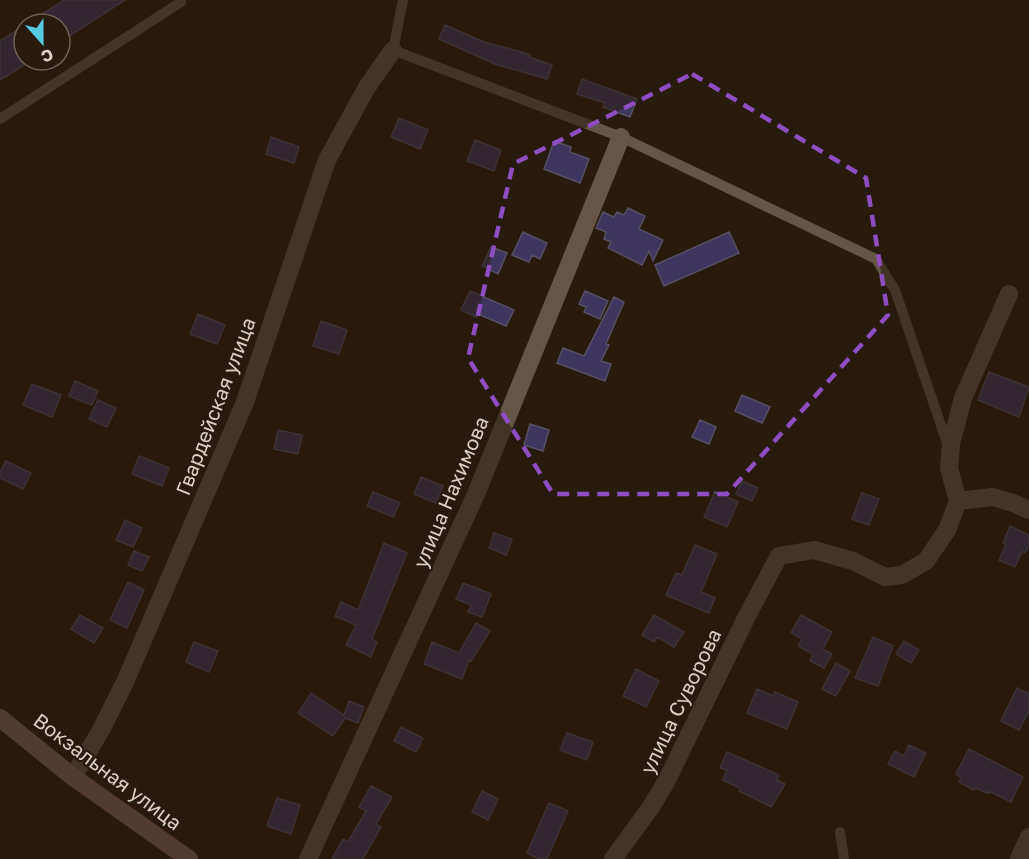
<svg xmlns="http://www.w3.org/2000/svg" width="1029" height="859" font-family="'Golos Text',sans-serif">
<rect width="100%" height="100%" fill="#281a0d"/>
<!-- building -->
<path fill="#3e365e" stroke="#545165" stroke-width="1.5" d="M64,0H125L60,42V24H27Z
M445,25L484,42L518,51L530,55L529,57L552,65L547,79L495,64L439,39Z
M24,26V65L0,80V41Z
M582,79L637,99L630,117L603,107L605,103L577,94Z
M399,118L428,130L420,149L391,137Z
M271,137L299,147L294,163L266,154Z
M475,140L501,150L494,171L467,161Z
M554,141L571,147L570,152L589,159L580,183L544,169Z
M628,208L645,216L639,229L663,240L653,261L649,251L642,265L608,248L611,242L604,239L606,232L596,228L603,212L614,217L617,212L624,215Z
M523,232L547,243L540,259L532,255L529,262L512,255Z
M729,232L739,253L664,286L655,265Z
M491,247L507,253L498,274L482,266Z
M470,291L514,310L506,326L478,314L476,317L461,310Z
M585,291L608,301L600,319L584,312L586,307L579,304Z
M614,297L624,302L606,344L609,345L601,361L611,364L605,381L557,363L563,348L584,356Z
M198,314L225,325L217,344L190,334Z
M321,321L347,330L339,354L313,346Z
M989,372L1029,387L1019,417L978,400Z
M75,381L98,391L92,405L69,396Z
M32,384L61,395L52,417L23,405Z
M742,395L770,407L762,423L735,411Z
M98,400L116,408L107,427L89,419Z
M700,420L716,427L709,444L692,437Z
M530,424L549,430L543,451L524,445Z
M278,430L302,435L298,454L274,449Z
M139,456L169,468L162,486L132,474Z
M6,461L31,473L23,489L0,478V472Z
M421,477L443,486L436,503L414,494Z
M742,481L758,488L752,501L736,494Z
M373,492L400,503L393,517L367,506Z
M715,492L738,502L727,527L704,517Z
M862,493L879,499L869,525L852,519Z
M125,520L142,528L133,547L116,540Z
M1010,526L1029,535V544L1025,553L1022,551L1015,567L999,560L1006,544L1003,543Z
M494,533L512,539L506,555L489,548Z
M384,543L407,553L372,639L377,642L371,657L346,645L356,625L335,616L341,602L358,610Z
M695,545L717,554L701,592L715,598L709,613L666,595L676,573L682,575Z
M134,551L149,557L142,571L128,565Z
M128,582L144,590L127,628L110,620Z
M463,583L491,594L482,617L468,612L471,605L456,599Z
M80,615L103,628L94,643L71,629Z
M654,615L684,632L674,647L657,637L654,642L642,635Z
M801,615L832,632L823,649L832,654L824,668L810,661L813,654L798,646L802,639L791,633Z
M476,623L490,631L471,661L469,660L462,679L424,664L432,642L459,653Z
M873,637L893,646L878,686L855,678Z
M904,641L919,650L911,663L896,654Z
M194,642L218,651L209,672L186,662Z
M836,663L850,671L836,696L822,689Z
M636,669L659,681L646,707L623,696Z
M1017,688L1029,694V711L1019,730L1001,721Z
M757,689L773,696L775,692L798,702L787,729L747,713Z
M311,693L344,715L349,701L364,707L358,723L345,718L333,736L298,713Z
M401,727L423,738L416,752L394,741Z
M567,733L593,742L587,760L560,750Z
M909,745L926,753L914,777L888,764L895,751L904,756Z
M969,749L1023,777L1011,802L989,791L988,794L976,788L974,790L959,782L961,777L956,774Z
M727,752L779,775L777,780L785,784L771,807L739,791L740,788L723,780L727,770L720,768Z
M371,786L392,797L376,824L381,827L363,859H332L343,839L348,842L366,811L359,807Z
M482,791L498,799L488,820L472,812Z
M277,798L300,805L291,834L267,826Z
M549,803L568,811L547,859H539L527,853Z"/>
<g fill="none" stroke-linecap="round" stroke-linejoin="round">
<!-- lane -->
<path stroke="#665547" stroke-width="10" d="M403,0L393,50L621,137L876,259L895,290L948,446
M0,119L181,2
M840,832L844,859"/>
<!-- street -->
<path stroke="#665547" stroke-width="18" d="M958,501L993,497L1013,503L1029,510
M73,777L101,730L126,680L245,402L327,160L367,87L393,50
M308,859L476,494L621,137
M613,859L651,807L666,782L747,616L779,556L814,550L853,561L885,577L902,575L926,561L947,530L958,501L949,468L951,444L963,398L1009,294
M1019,859L1029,837"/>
<!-- secondary -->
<path stroke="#86655f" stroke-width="18" d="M0,718L73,777L189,859"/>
</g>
<!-- marked area -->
<path d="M0 0H1029V859H0ZM692,74L866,178L888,315L727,494H553L468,358L513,164Z" fill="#281a0d" fill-opacity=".55" fill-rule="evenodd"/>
<path fill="none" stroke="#8e4dc1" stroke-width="4.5" stroke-dasharray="12 8" stroke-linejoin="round" d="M692,74L866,178L888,315L727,494H553L468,358L513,164Z"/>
<g text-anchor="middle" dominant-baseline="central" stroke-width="4.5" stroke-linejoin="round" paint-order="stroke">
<!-- street labels -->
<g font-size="20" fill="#d9cfc7" stroke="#281a0d">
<text transform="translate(215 406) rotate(-69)">Гвардейская улица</text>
<text transform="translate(450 492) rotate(-67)">улица Нахимова</text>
<text transform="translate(680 701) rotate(-64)">улица Суворова</text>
<text transform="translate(108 771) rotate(37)">Вокзальная улица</text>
</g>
</g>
<!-- north arrow -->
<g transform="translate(42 42) rotate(159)"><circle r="28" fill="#281a0d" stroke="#6f6257" stroke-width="1.5"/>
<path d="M0-4.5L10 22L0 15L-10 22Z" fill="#58c9e3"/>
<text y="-9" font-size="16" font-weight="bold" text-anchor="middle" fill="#d9cfc7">С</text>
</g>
</svg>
